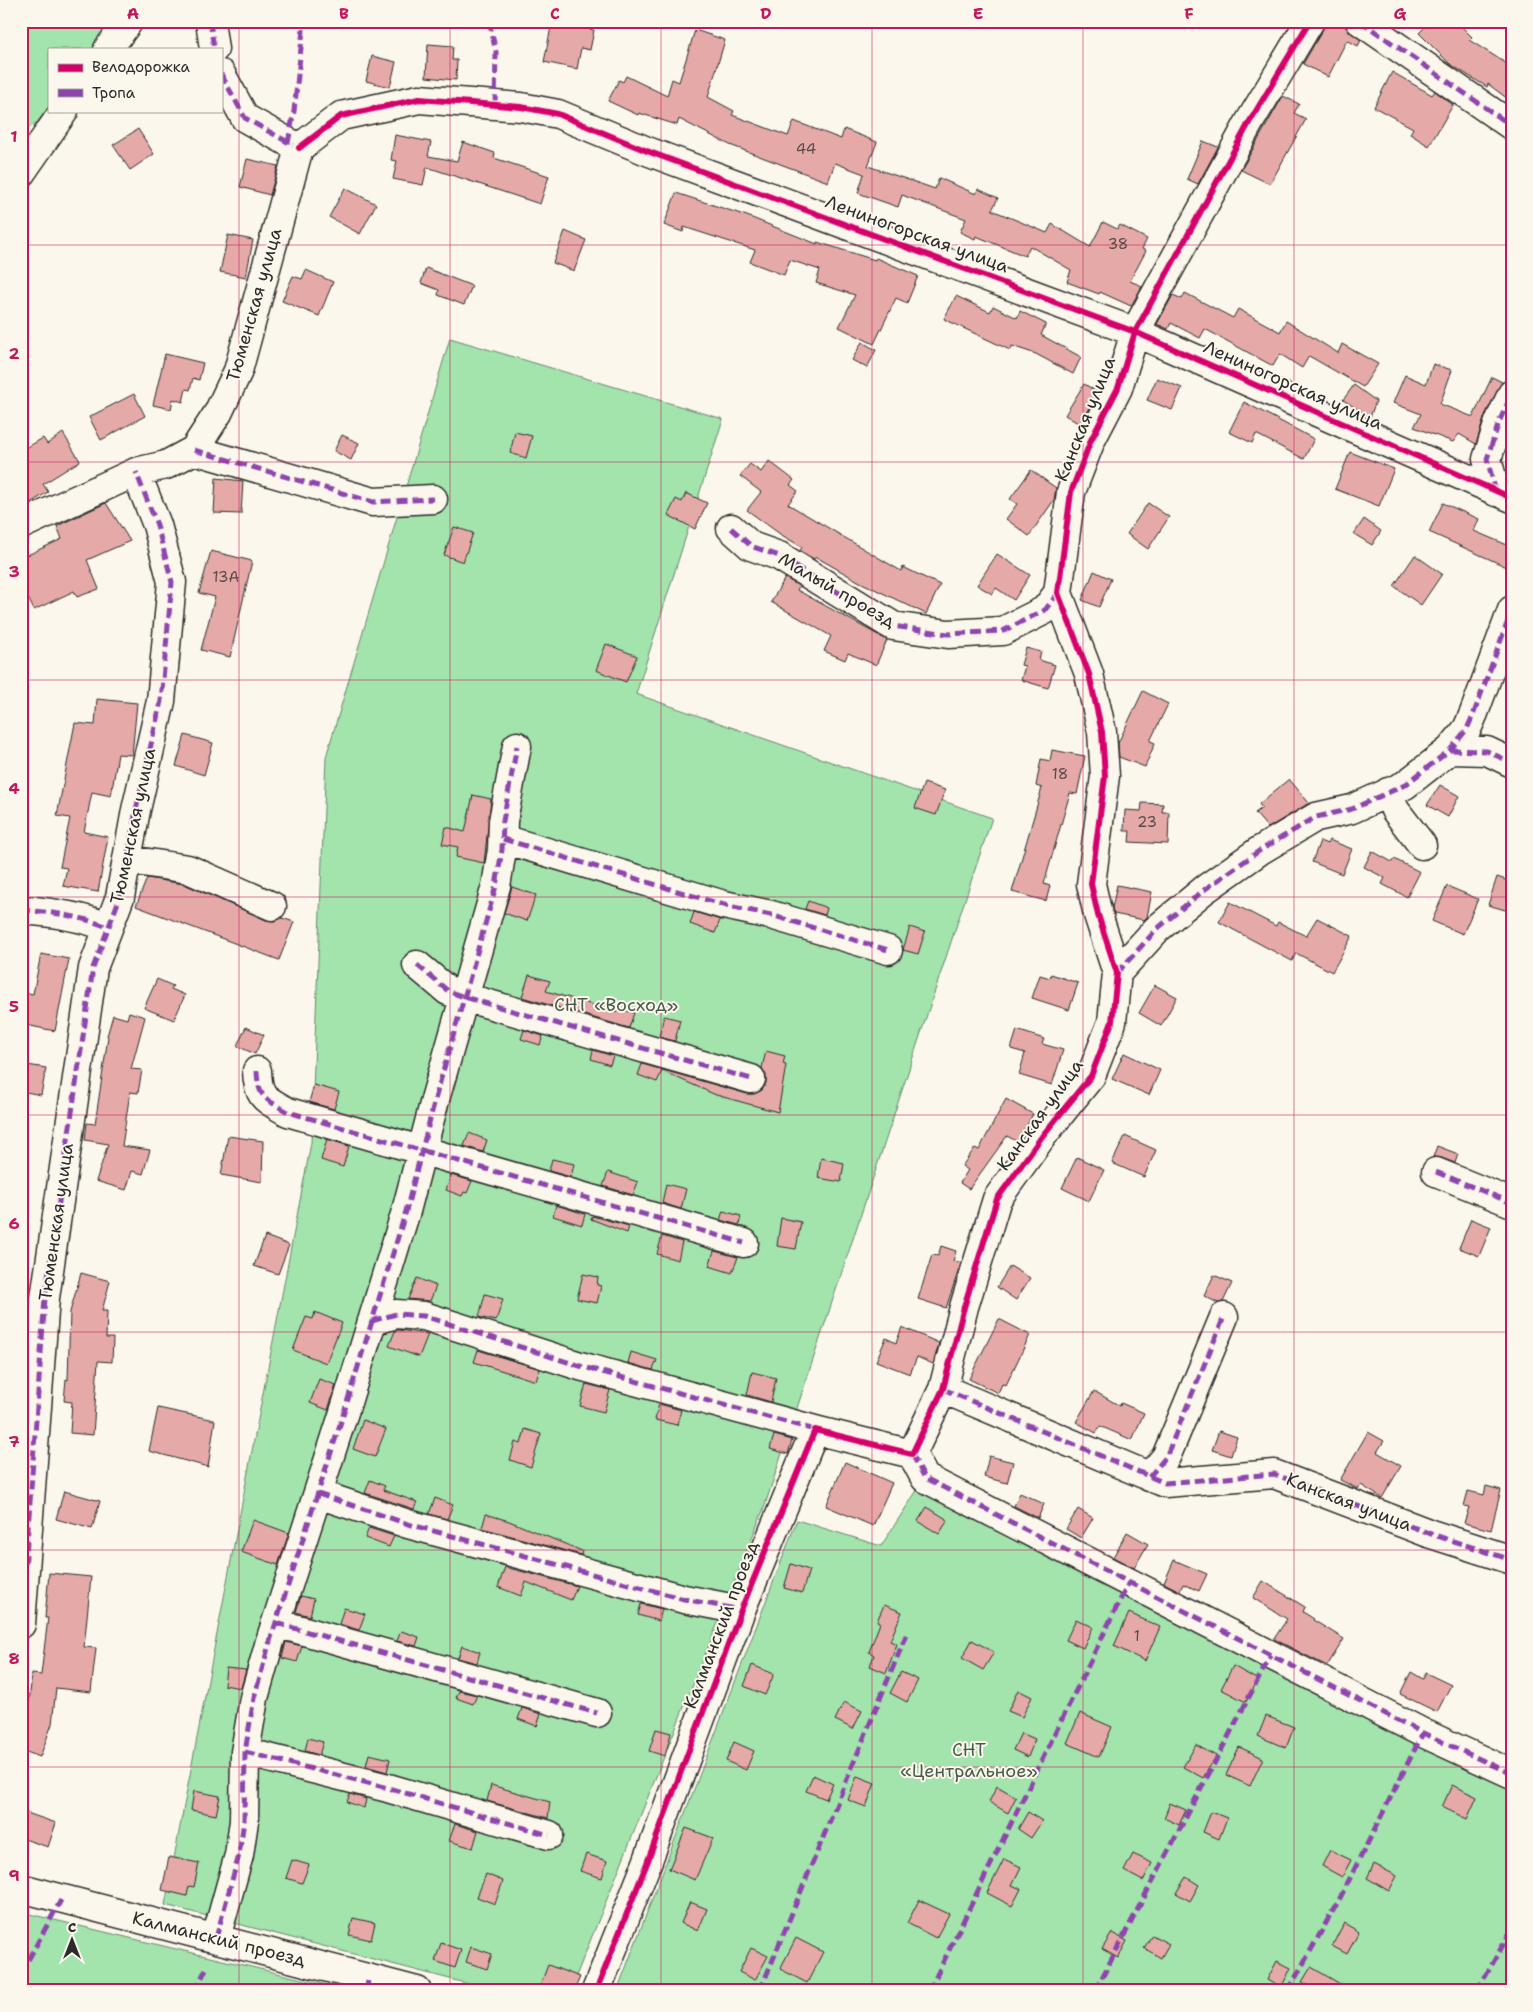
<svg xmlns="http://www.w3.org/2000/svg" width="1533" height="2012" font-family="'Shantell Sans',sans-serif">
<rect width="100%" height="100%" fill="#fbf7ec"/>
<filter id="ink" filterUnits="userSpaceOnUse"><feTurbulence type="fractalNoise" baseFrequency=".02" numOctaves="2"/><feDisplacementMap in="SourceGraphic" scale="10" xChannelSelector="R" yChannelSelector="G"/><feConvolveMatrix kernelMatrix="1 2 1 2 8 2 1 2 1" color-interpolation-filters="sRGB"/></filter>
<g filter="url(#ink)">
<!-- green -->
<path fill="#a3e3ac" stroke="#67876c" d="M21,21H122L98,49H49V108L36,123L21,134Z
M450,338L723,419L636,694L992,818L764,1508L570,1991H496L165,1905L311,1143L326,757Z
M925,1478L1512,1774V1991H617L797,1520L881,1546Z
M21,1912L352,1991H21Z"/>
<!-- building -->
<path fill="#e5aaa8" stroke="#2b2b2b" d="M1326,21H1345L1346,28L1361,40L1358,46L1347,40L1328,77L1303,64L1323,29Z
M1431,21H1456L1472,37L1469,40L1512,67V102L1488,84L1487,87L1450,64L1419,33Z
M552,22L594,30L590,50L581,48L577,69L544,62Z
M695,30L725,40L708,97L734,111L732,115L788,136L794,121L841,139L844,129L877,142L868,166L935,189L939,178L976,194L978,189L998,198L992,210L1047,233L1052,224L1090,247L1103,222L1117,229L1120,225L1147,239L1142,249L1146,251L1130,281L1142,286L1131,306L1100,292L1099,294L1067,282L1071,270L1030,246L1025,256L976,236L975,239L960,232L966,219L902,195L898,207L858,193L864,174L835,163L828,182L730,145L679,119L677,125L639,113L638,115L608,101L619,80L623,82L626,76L667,96L672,79L679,82Z
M428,44L453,46L452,60H457L456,80L426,77Z
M372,56L396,62L390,87L366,81Z
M1392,72L1432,95L1435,91L1453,105L1429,146L1410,134L1413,128L1374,107Z
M1283,96L1299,104L1294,113L1306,119L1270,184L1241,170Z
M138,129L154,154L130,170L113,145Z
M395,135L431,142L428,156L457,161L463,142L495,153L494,158L549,176L540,204L427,167L423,185L393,179L397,161L391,160Z
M1203,141L1218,147L1198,184L1187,179Z
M247,159L278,166L270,195L240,187Z
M345,188L376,204L360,234L329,217Z
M676,193L747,216L817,244V242L875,260L876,258L918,276L907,303L896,298L874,344L839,327L855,295L816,283L820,270L790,260L784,275L750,262L755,250L684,227L683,232L664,225Z
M565,231L586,240L574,271L553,263Z
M228,235L253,240L246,277L220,272Z
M426,268L472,286L464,305L438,295L439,290L421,283Z
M306,270L333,282L319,316L282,301L293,276L302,279Z
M1185,293L1233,318L1238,309L1280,332L1286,321L1338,353L1342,344L1378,364L1363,387L1309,356L1302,368L1280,354L1273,366L1205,329L1200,338L1171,323L1168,329L1157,324L1173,295L1182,299Z
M956,296L990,312L993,306L1017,318L1020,311L1046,324L1041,335L1081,357L1073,374L1036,354L1012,346L1010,350L944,319Z
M862,342L876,350L867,368L852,360Z
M165,354L203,363L199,380L193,378L190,390L186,389L183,402L173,399L171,409L153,405Z
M1433,364L1452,370L1440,404L1473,417L1492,377L1502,382L1485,415L1476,444L1459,434L1453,442L1414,427L1421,414L1393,403L1405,375L1426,384Z
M1157,378L1182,388L1172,410L1147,400Z
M1084,384L1098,392L1081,425L1065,415Z
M1354,385L1376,401L1370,417L1343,400Z
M134,394L145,416L101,440L89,417Z
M1244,402L1314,439L1304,459L1256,434L1252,443L1229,432Z
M515,432L532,436L526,458L510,453Z
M63,433L80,461L43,484L48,492L27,505L21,496V451L43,438L47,444Z
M342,435L359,443L351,460L334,451Z
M1350,452L1394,469L1379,506L1335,489Z
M769,461L794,480L790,485L798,491L788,504L901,571L903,567L940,585L926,614L860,582L816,557L814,559L800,551L802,547L780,534L747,510L761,492L740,476L750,464L761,472Z
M1031,470L1056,488L1054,500L1029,536L1006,519L1017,504L1010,499Z
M216,478L243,481L241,514L214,513Z
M686,493L707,503L695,529L668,515L676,499L682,502Z
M106,503L130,541L87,560L99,589L77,597L74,591L34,610L21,584V558L62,539L57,526Z
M1148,503L1169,517L1148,549L1127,534Z
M1443,503L1479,519L1474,531L1512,547V557L1507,567L1429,532Z
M1364,519L1381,531L1372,545L1354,534Z
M454,527L473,533L463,562L444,555Z
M211,551L252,561L230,657L201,650L215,597L199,593Z
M997,554L1030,575L1014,600L996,588L992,594L977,585Z
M1415,555L1442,574L1421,605L1394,586Z
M1094,571L1111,579L1099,607L1082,600Z
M785,578L799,586L797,590L887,640L876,665L848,653L845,660L824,651L831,636L771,602Z
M606,644L637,656L626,682L596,670Z
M1026,648L1041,652L1039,660L1055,665L1048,688L1021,680L1025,666L1021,665Z
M1143,691L1168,704L1150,741L1155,743L1145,767L1119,757L1118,743Z
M97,699L137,703L132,755L118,754L111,796L92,792L84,832L108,837L98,892L63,886L67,868L60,867L70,818L57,816L75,723L95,725Z
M185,735L213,743L204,775L176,766Z
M1052,750L1085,756L1077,794L1070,793L1044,884L1050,886L1046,901L1012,892L1042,788L1036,786L1041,759L1050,761Z
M1289,779L1309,803L1268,828L1255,813L1262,808L1259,804Z
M924,783L945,790L936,815L915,808Z
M1440,785L1459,796L1448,817L1427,805Z
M473,795L491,799L484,863L456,857L458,847L442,844L446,827L465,832Z
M1142,803L1163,804L1162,812H1169L1168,844L1129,842L1130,831H1124L1125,810L1141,811Z
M1329,840L1352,849L1342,874L1312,862L1320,841L1327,844Z
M1372,851L1392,862L1394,859L1420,872L1407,897L1382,884L1385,878L1364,867Z
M1497,877L1512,882V912L1488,905Z
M147,878L184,884L266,920L274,921L282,918L294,922L279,960L136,906Z
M1117,885L1152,892L1147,917L1144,920L1114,914L1112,908Z
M1447,886L1478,899L1463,934L1432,921Z
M512,887L536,895L527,921L504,913Z
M808,901L827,908L825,915L805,909Z
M1230,902L1276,926L1278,922L1306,936L1317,918L1352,936L1332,972L1296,953L1292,961L1219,922Z
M694,912L720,920L715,933L690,924Z
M910,927L925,932L918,954L903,950Z
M41,954L69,959L55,1031L21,1024V992L33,994Z
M1051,974L1078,983L1069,1010L1032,998L1040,975L1050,978Z
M529,975L550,981L546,991L617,1012L618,1008L634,1013L629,1028L522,997Z
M157,979L173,986L171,989L185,995L174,1020L144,1008Z
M1155,985L1177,997L1161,1026L1139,1013Z
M129,1012L145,1017L131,1069L142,1070L138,1093L130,1092L122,1146L150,1150L143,1174L132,1171L126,1190L96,1181L108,1144L85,1140L87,1123L95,1124L108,1037L107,1036L113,1015L127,1019Z
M664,1016L680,1020L675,1041L659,1037Z
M246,1027L264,1035L255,1054L237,1046Z
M524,1030L543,1036L540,1045L521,1039Z
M1017,1030L1044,1039L1042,1044L1063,1050L1052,1085L1019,1075L1025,1053L1011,1049Z
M593,1050L613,1056L610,1065L591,1059Z
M766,1051L785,1056L783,1064L786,1065L778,1112L716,1095L662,1071L657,1082L638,1075L642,1064L747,1094H754L762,1090L766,1083V1075L762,1068Z
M1124,1053L1160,1070L1149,1095L1112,1079Z
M21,1064L46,1068L41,1095L21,1091Z
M314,1085L339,1092L334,1109L309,1102Z
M1006,1099L1033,1114L1018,1142L1007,1136L969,1189L960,1183L968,1170L962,1166L975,1148L979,1150Z
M469,1133L487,1140L483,1152L464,1146Z
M228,1136L263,1141L262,1182L221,1175Z
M1125,1136L1156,1150L1144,1177L1112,1163Z
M327,1139L349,1146L343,1167L321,1160Z
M1437,1146L1458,1154L1455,1163L1442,1158L1433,1157Z
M1077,1157L1104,1170L1089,1201L1062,1188Z
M821,1158L844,1163L841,1182L818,1178Z
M552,1159L574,1164L571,1177L549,1171Z
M608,1172L638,1182L633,1195L603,1186Z
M451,1175L472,1181L467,1193L464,1192L462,1196L446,1190Z
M666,1184L686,1189L681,1209L662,1203Z
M556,1205L585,1214L582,1225L553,1216Z
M723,1211L741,1216L739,1225L720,1220Z
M592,1216L629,1226L627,1233L591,1219Z
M781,1218L801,1222L796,1249L777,1246Z
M1471,1219L1491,1227L1479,1256L1459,1248Z
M265,1236L289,1245L278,1274L254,1266Z
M662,1236L682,1242L678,1260L657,1254Z
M941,1246L956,1251L953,1261L961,1263L946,1308L918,1299L932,1255L938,1256Z
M714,1251L738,1257L732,1273L709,1266Z
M1010,1266L1030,1278L1016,1300L997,1287Z
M81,1273L110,1281L102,1311H107L106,1338H113L112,1362L98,1361L93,1435L70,1433L72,1402L64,1401L66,1379L68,1380L70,1312Z
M583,1274L598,1277L597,1285L601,1286L597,1303L577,1299Z
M1214,1275L1232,1283L1223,1302L1218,1303L1204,1296Z
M417,1278L436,1286L430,1301L408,1299Z
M485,1294L503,1299L496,1321L479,1317Z
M315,1312L342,1323L326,1363L293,1350L306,1317L313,1319Z
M999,1319L1030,1335L1006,1385L1002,1384L998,1393L969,1379Z
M902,1327L939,1343L933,1364L917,1357L910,1374L876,1361L886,1338L896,1343Z
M398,1330L428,1334L419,1357L389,1346L395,1331Z
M478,1350L540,1369L536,1381L474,1362Z
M631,1352L657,1360L653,1370L628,1363Z
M752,1372L776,1378L771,1402L747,1395Z
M319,1379L336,1385L328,1410L310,1403Z
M586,1384L610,1390L604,1412L580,1406Z
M1094,1391L1120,1406L1121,1403L1144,1413L1132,1440L1100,1426L1096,1433L1076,1422Z
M659,1404L681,1410L677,1425L655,1420Z
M158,1408L215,1420L208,1467L149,1451Z
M363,1420L386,1429L375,1457L353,1449Z
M525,1429L541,1434L531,1467L510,1460L515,1442L521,1444Z
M1219,1431L1237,1437L1231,1456L1212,1450Z
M1368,1432L1384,1441L1377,1452L1401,1466L1382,1498L1361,1485L1358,1489L1340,1480Z
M774,1435L792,1440L788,1454L770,1449Z
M989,1456L1013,1462L1007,1483L984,1477Z
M845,1462L892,1483L873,1526L826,1506Z
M370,1480L385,1486L383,1490L417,1502L414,1509L365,1493Z
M1486,1486L1501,1490L1491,1530L1464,1523L1469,1507L1464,1506L1468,1491L1484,1495Z
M64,1491L100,1501L92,1529L56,1519Z
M1020,1493L1044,1504L1038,1518L1014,1506Z
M435,1498L453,1505L447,1519L429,1514Z
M927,1507L948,1520L939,1534L918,1521Z
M1078,1509L1093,1518L1081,1538L1066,1529Z
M486,1514L509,1521L582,1551L581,1555L482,1528Z
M253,1520L289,1533L278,1565L241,1552Z
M369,1528L394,1536L389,1547L365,1538Z
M1127,1532L1148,1544L1134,1568L1113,1557Z
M1174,1560L1207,1574L1199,1591L1183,1584L1180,1591L1164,1583Z
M791,1564L809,1570L802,1593L784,1588Z
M505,1567L577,1586L571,1600L526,1582L521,1596L498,1587Z
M49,1573L91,1577L84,1647L96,1648L91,1692L56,1688L52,1724L40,1757L21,1750V1729L28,1713L32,1674L41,1675L48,1618H45Z
M1263,1581L1305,1607L1303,1612L1314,1619L1313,1620L1344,1639L1327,1666L1274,1639L1287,1619L1253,1598Z
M301,1596L314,1599L310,1616L296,1612Z
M641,1604L662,1609L659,1621L638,1615Z
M884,1605L902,1612L890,1641L897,1644L886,1673L870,1666L874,1655L869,1652L880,1623L877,1621Z
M344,1608L365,1614L359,1630L339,1624Z
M1129,1613L1160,1627L1145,1661L1114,1646Z
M1076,1619L1093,1627L1083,1648L1066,1640Z
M401,1631L419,1637L416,1646L397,1641Z
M972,1640L994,1652L983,1670L962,1658Z
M286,1642L302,1646L297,1662L282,1658Z
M462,1646L480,1652L477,1663L458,1658Z
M752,1665L774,1674L765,1695L744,1686Z
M1233,1666L1258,1680L1246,1702L1221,1689Z
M226,1668L246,1670L241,1688L224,1685Z
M901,1672L918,1680L907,1702L890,1693Z
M1411,1672L1423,1679L1426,1673L1451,1685L1437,1712L1400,1694Z
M1018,1690L1032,1697L1022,1717L1008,1711Z
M459,1691L477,1695L473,1704L456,1698Z
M844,1702L862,1711L853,1729L835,1720Z
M522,1708L541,1714L537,1726L518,1719Z
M1080,1713L1112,1727L1099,1757L1067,1743Z
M1266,1716L1294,1727L1286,1748L1258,1736Z
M656,1729L671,1733L665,1756L649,1751Z
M1021,1733L1035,1739L1028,1757L1013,1750Z
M308,1738L323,1742L319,1755L305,1751Z
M734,1742L754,1751L746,1770L726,1761Z
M1196,1745L1216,1756L1203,1778L1183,1767Z
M1239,1747L1263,1758L1250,1786L1226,1775Z
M369,1754L390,1759L387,1772L366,1766Z
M813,1775L833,1784L826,1799L806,1791Z
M857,1776L875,1783L866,1807L848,1800Z
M491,1785L550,1802L548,1818L487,1801Z
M1452,1785L1477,1797L1467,1819L1442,1807Z
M997,1786L1016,1797L1008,1813L989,1802Z
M194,1791L220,1796L216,1815L191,1810Z
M350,1794L366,1799L364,1808L347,1802Z
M1170,1803L1186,1810L1179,1825L1164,1818Z
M21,1811L56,1823L48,1847L21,1838Z
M1028,1812L1042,1821L1031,1838L1018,1829Z
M1211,1812L1227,1818L1219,1839L1203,1832Z
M455,1824L478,1831L473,1848L449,1841Z
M686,1828L713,1838L695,1880L669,1869Z
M1330,1850L1351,1860L1342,1877L1322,1866Z
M586,1854L607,1861L602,1878L580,1871Z
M1133,1854L1152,1863L1143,1881L1124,1871Z
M169,1857L199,1863L194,1887L189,1886L187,1896L162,1890Z
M1004,1859L1021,1867L1012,1885L1021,1889L1012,1906L987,1893Z
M292,1860L309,1865L302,1883L286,1878Z
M1374,1864L1397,1876L1389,1891L1367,1878Z
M486,1874L503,1881L495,1904L477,1897Z
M1186,1877L1199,1885L1190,1901L1176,1893Z
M919,1900L949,1914L936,1938L907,1923Z
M690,1902L707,1909L698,1931L681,1923Z
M353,1918L375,1923L371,1940L349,1935Z
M1344,1923L1359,1932L1347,1954L1332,1946Z
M1112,1933L1127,1941L1118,1958L1102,1949Z
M1152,1935L1169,1944L1161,1958L1144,1948Z
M796,1938L823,1952L807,1983L780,1969Z
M441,1943L461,1950L455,1968L435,1961Z
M471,1947L492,1954L487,1969L466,1962Z
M751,1948L768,1956L755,1980L739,1972Z
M1277,1961L1291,1968L1281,1988L1267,1980Z
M548,1965L580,1977L574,1991H551L540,1986Z
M1311,1967L1325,1975L1352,1991H1318L1302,1982Z"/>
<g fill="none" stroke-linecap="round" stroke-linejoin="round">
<!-- minor casing -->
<g stroke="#2b2b2b" stroke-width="31">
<path id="minor" d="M210,21L214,49
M1360,21L1512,126
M108,49L129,21
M221,74L245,118L299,148
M299,148L341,116L419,99L521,107L558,114L647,151L1135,332L1512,498
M21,173L64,111
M194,450L373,502L433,499
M1496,492L1487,459L1499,422L1512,394
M21,525L136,472L166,465L194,450L218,413L238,371L299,148
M731,528L751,546L779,556L893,626L948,634L1003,631L1045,610L1058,593
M1450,750L1487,751L1512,763
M1388,792L1395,810L1422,845
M503,839L724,905L771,915L888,950
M128,854L136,861L188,869L272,906
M21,910C52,912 80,916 108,927
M417,965L448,991L464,997L751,1079
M1117,973L1157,929L1204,890L1259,851L1316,817L1352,809L1405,785L1450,750L1467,729L1474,713L1512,610
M257,1071C258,1099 266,1099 288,1112L744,1243
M1436,1172L1512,1203
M372,1321L396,1314L424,1316L580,1366L815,1430
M943,1389L1165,1483L1274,1474L1431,1534L1512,1560
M912,1454L925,1478L1423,1733L1512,1774
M1149,1477L1166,1457L1224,1317
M318,1494L408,1524L684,1599L741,1610
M276,1623L597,1713
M21,1624L45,1298L93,968L120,897L136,810L161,701L172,582L157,525L136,472
M245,1752L388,1788L549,1835
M21,1888L417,1991
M216,1938L239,1855L244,1821L245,1752L254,1698L270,1641L345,1409L406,1211L436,1096L496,886L502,850L503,821L517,746
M596,1991L647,1863L741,1610L815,1430L912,1454L943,1389L964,1307L997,1199L1043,1135L1091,1076L1112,1022L1117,973L1098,915L1091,884L1105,776L1102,732L1089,674L1058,593L1071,492L1091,440L1118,388L1135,332L1250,121L1310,21"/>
</g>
<!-- minor -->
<use href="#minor" stroke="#fbf7ec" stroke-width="28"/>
<!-- quiet -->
<path stroke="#8e44ad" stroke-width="5" stroke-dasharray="10 5" stroke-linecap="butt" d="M210,21L214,49
M489,21L496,52L495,107
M1360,21L1512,126
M221,74L245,118L293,145
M288,143L294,111L304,21
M194,450L373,502L433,499
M1496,492L1487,459L1499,422L1512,394
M731,528L751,546L779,556L893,626L948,634L1003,631L1045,610L1058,593
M1450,750L1487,751L1512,763
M503,839L724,905L771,915L888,950
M21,910C52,912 80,916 108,927
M417,965L448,991L464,997L751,1079
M1117,973L1157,929L1204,890L1259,851L1316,817L1352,809L1405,785L1450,750L1467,729L1474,713L1512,610
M257,1071C258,1099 266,1099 288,1112L744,1243
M1436,1172L1512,1203
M372,1321L396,1314L424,1316L580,1366L815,1430
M943,1389L1165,1483L1274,1474L1431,1534L1512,1560
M912,1454L925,1478L1423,1733L1512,1774
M1149,1477L1166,1457L1224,1317
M318,1494L408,1524L684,1599L741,1610
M276,1623L597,1713
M21,1624L45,1298L93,968L120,897L136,810L161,701L172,582L157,525L136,472
M245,1752L388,1788L549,1835
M216,1938L239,1855L244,1821L245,1752L254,1698L270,1641L345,1409L406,1211L436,1096L496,886L502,850L503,821L517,746
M21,1973L61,1900
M195,1991L206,1969
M367,1991L368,1978
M760,1991L907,1633
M929,1991L1129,1582
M1095,1991L1271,1655
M1288,1991L1340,1898L1423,1733
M1477,1991L1512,1929"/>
<!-- cycleway casing -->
<g stroke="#fbf7ec" stroke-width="9">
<path id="cycleway" d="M299,148L341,116L419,99L521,107L558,114L647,151L1135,332L1512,498
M596,1991L647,1863L741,1610L815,1430L912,1454L943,1389L964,1307L997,1199L1043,1135L1091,1076L1112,1022L1117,973L1098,915L1091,884L1105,776L1102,732L1089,674L1058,593L1071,492L1091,440L1118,388L1135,332L1250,121L1310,21"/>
</g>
<!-- cycleway -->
<use href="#cycleway" stroke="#d6006c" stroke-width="6"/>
</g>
</g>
<!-- grid -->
<path fill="none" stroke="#c2185b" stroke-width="1" stroke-opacity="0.55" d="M239,21V1991M450,21V1991M661,21V1991M872,21V1991M1083,21V1991M1294,21V1991M21,245H1512M21,462H1512M21,680H1512M21,897H1512M21,1115H1512M21,1332H1512M21,1550H1512M21,1767H1512"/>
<g text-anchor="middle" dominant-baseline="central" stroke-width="4" stroke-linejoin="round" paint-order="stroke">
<!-- number labels -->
<g font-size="15" fill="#5a4b4a">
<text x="806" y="149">44</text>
<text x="1118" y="244">38</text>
<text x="226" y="577">13А</text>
<text x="1060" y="774">18</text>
<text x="1147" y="822">23</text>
<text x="1137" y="1636">1</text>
</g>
<!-- street labels -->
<g font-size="18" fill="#2b2b2b" stroke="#fbf7ec">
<text transform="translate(917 234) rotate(20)">Лениногорская улица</text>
<text transform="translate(254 305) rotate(-74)">Тюменская улица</text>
<text transform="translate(1293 385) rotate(24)">Лениногорская улица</text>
<text transform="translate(1085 419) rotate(-68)">Канская улица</text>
<text transform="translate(837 590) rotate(30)">Малый проезд</text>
<text transform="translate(133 826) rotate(-78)">Тюменская улица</text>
<text transform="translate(1040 1115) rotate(-54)">Канская улица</text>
<text transform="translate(56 1222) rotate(-82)">Тюменская улица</text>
<text transform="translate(1349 1502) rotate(21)">Канская улица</text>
<text transform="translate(721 1625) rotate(-69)">Калманский проезд</text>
<text transform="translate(219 1939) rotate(14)">Калманский проезд</text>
</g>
<!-- park labels -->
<g font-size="18" fill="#49594b" stroke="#fbf7ec">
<text x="616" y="1005">СНТ «Восход»</text>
<text x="969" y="1750">СНТ<tspan x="969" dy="21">«Центральное»</tspan></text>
</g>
</g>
<!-- margin -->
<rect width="1533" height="2012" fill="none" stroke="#fbf7ec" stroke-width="55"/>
<!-- legend -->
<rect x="48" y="48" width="175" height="65" fill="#fbf7ec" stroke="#a8a59f"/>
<rect x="58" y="64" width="25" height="8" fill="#d6006c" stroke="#a8a59f"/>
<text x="92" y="72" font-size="15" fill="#2b2b2b">Велодорожка</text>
<rect x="58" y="89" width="25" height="8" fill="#8e44ad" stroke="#a8a59f"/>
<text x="92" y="98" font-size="15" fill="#2b2b2b">Тропа</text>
<!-- north arrow -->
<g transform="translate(72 1940)" stroke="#fbf7ec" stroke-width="4" paint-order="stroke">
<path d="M0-4L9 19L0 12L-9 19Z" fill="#2b2b2b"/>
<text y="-8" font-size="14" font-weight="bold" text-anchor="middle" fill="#2b2b2b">С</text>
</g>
<rect x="28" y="28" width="1478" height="1956" fill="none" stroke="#c2185b" stroke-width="2"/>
<g font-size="16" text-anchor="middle" font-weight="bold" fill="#c2185b">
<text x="133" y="19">A</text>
<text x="344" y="19">B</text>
<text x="555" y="19">C</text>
<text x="766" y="19">D</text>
<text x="978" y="19">E</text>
<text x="1189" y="19">F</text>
<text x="1400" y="19">G</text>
<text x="14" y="142">1</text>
<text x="14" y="359">2</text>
<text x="14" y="577">3</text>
<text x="14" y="794">4</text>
<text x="14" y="1012">5</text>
<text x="14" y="1229">6</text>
<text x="14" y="1447">7</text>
<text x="14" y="1664">8</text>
<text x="14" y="1881">9</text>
</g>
</svg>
